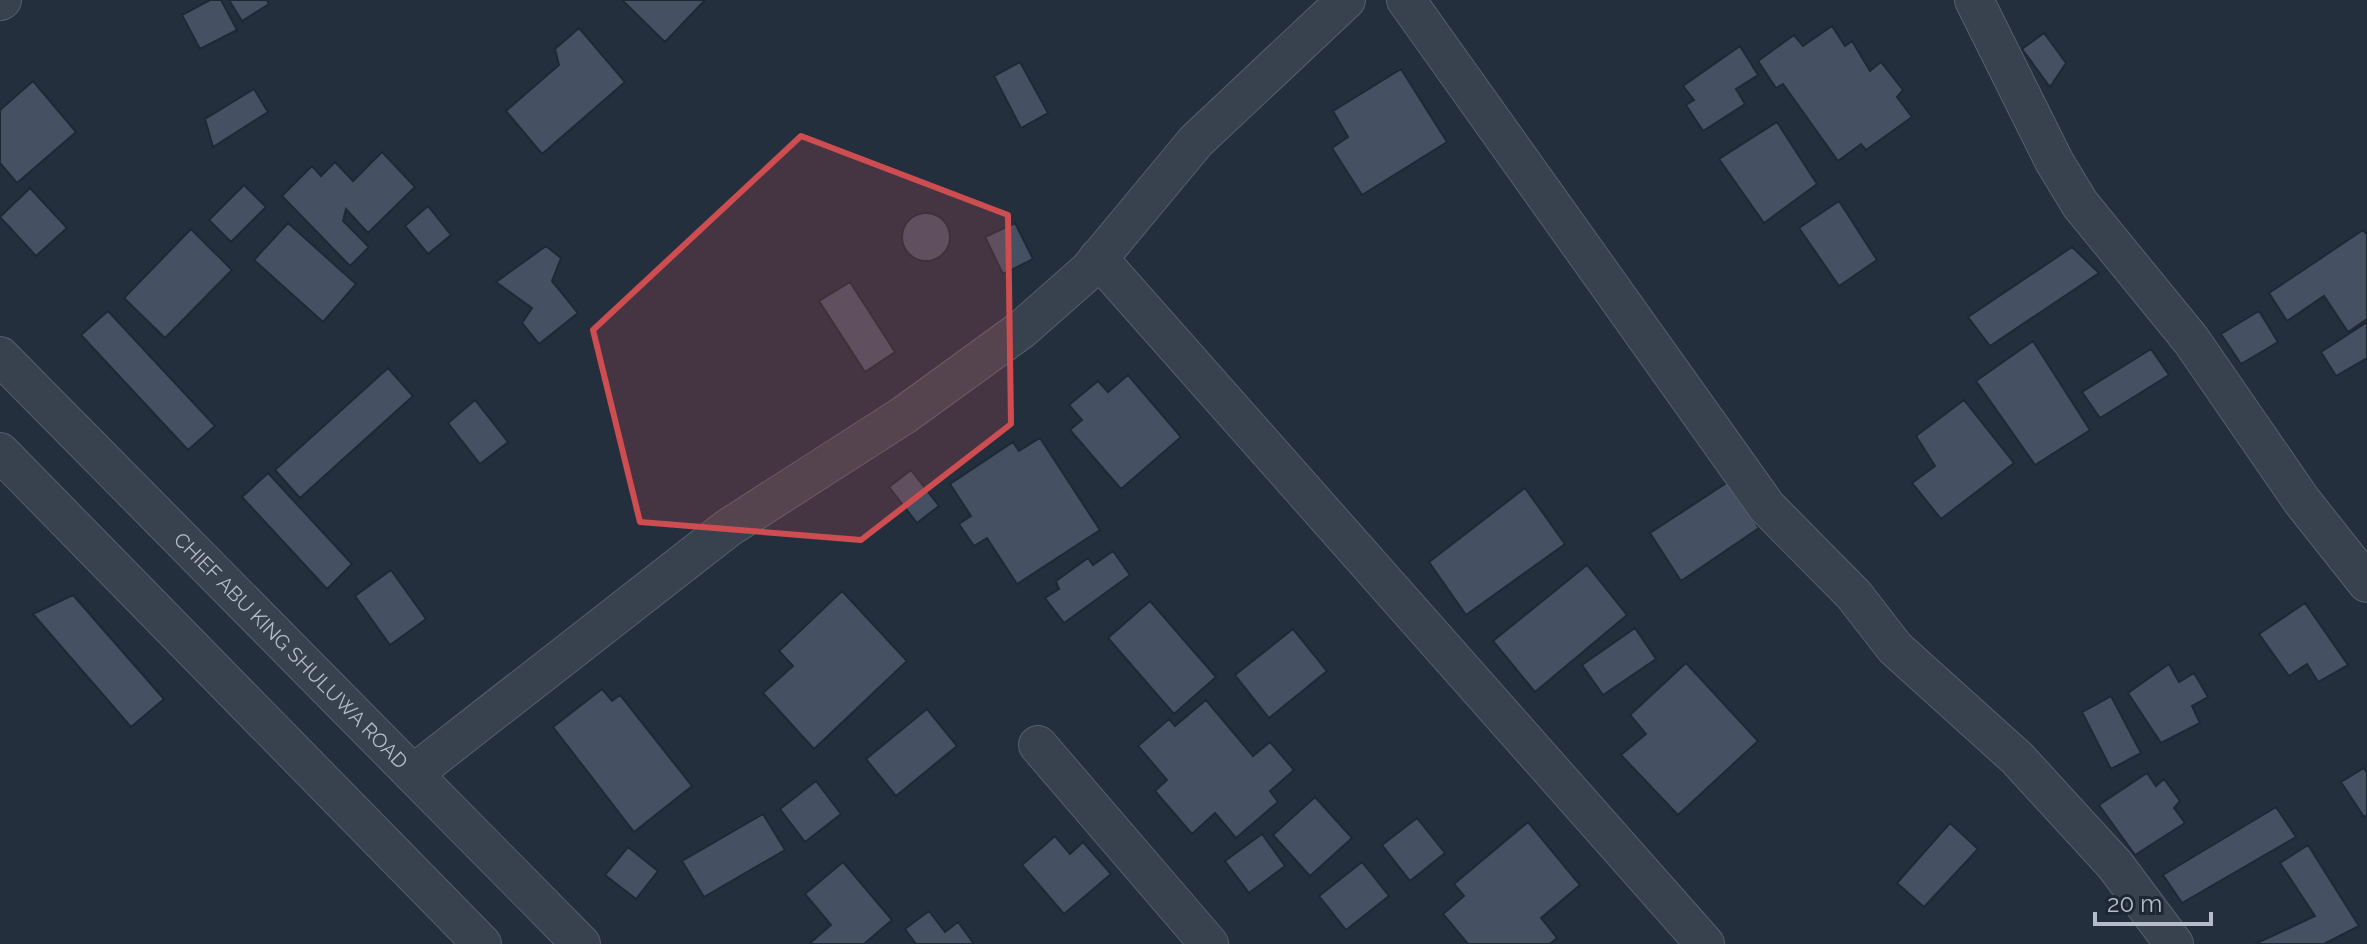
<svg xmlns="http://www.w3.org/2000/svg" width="2367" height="944" font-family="Raleway,sans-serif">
<rect width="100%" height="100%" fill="#242f3e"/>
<!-- building -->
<path fill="#455162" stroke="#1f2835" stroke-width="2" d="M210,0H221L237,30L200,49L182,15Z
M229,0H267L269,4L242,21Z
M622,0H705L665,42Z
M1832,26L1845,46L1852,41L1870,71L1881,62L1903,90L1897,97L1912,117L1866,150L1861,144L1838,161L1783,84L1776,88L1758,61L1794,35L1803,46Z
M579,28L625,82L542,154L506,111L559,65L555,49Z
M2044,33L2066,63L2050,87L2022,49Z
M1740,46L1758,75L1736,89L1745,104L1703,131L1686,105L1694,100L1683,86Z
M1020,62L1048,113L1021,128L994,76Z
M1401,69L1447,142L1362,195L1332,148L1348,137L1333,111Z
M33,81L76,132L17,183L0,163V110Z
M254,89L268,112L213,147L205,119Z
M1777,122L1817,184L1764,223L1719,159Z
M382,152L415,187L368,233L346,209L343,221L369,247L350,266L282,196L312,166L321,176L335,162L353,181Z
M244,185L266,207L231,242L209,220Z
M30,188L67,228L36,256L0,217Z
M1839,201L1877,260L1839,286L1799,228Z
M428,206L451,235L428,254L405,226Z
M902 237a24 24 0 1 1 48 0a24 24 0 1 1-48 0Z
M288,223L356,284L323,322L254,260Z
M1015,223L1033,259L1003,274L985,237Z
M191,229L232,270L165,338L124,298Z
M2363,230L2367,235V319L2348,332L2324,296L2287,321L2269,293Z
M546,246L561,258L552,281L578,313L539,344L522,323L532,308L496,282Z
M2072,247L2099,273L1990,346L1968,317Z
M850,282L895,352L865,372L819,301Z
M108,311L215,426L188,450L81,335Z
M2259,311L2278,342L2241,364L2221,334Z
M2367,322V358L2336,376L2321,352Z
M2033,341L2090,430L2035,465L1976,381Z
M2151,349L2169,375L2100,418L2082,392Z
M388,368L413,396L300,498L275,470Z
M1128,375L1181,437L1121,489L1070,430L1082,420L1069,405L1098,381L1108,392Z
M475,400L508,442L480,464L448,423Z
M1964,400L2014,463L1941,519L1912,483L1935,466L1916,436Z
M1040,438L1100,530L1017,584L987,538L974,546L959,524L971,516L950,484L1013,442L1019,451Z
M911,470L939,506L917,523L889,487Z
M268,473L352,564L327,589L242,497Z
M1728,482L1759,528L1681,581L1650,533Z
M1525,488L1565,544L1466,615L1429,562Z
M1113,551L1130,575L1064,623L1045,598L1059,589L1056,581L1088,558L1093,565Z
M1587,565L1627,615L1535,692L1493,641Z
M391,570L426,619L390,645L355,596Z
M842,591L907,661L814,749L763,693L793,666L779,651Z
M73,595L164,699L131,727L33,614Z
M1150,601L1216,677L1174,714L1108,638Z
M2305,603L2348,665L2318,682L2307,664L2289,676L2259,634Z
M1635,628L1656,659L1603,695L1582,665Z
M1293,629L1327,671L1269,718L1235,675Z
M1686,663L1758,741L1678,815L1621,755L1646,734L1630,715Z
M2169,664L2179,682L2194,673L2208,697L2192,706L2200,723L2161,743L2128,693Z
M602,689L612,701L620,695L692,786L634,832L553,727Z
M2111,696L2141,753L2111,769L2082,712Z
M1206,700L1253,756L1270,742L1294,770L1270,791L1278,802L1236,838L1215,813L1192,834L1155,791L1167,780L1138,746L1169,719L1175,726Z
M927,709L957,746L896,796L866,759Z
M2364,768L2367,773V815L2364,817L2341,782Z
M2147,773L2156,786L2164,779L2180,801L2174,808L2185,823L2135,855L2099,805Z
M816,781L841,814L805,842L780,809Z
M1315,797L1352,838L1310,876L1273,835Z
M2276,807L2296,837L2182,903L2163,875Z
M763,814L785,850L704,897L682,861Z
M1417,818L1445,853L1410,881L1382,845Z
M1528,822L1580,885L1541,918L1557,938L1550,944H1468L1443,914L1464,896L1454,884Z
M1950,823L1978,849L1924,907L1897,883Z
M1262,834L1285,866L1249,893L1225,861Z
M1055,836L1070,854L1083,842L1111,874L1064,914L1022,865Z
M2308,845L2359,926L2324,944H2255L2315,916L2280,863Z
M628,847L658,871L636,899L605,875Z
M843,862L892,920L864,944H809L831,925L805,894Z
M1362,862L1389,896L1346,930L1319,896Z
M929,911L945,932L958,922L974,944H916L905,929Z"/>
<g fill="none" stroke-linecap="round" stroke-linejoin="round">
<!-- minor casing -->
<g stroke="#565f6c" stroke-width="40">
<g id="minor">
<path d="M1406,0L1767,507L1854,595L1895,648L2017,758L2115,865L2174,944"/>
<path d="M1974,0L2054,161L2080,204L2191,340L2302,501L2367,583"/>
<path d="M0,1L2,0"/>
<path d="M1098,258L1705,944"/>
<path id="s1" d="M0,356L581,944"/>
<path d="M0,452L482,944"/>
<path d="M1038,745L1209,944"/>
<path d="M413,774L728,528L904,415L1021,330L1089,270L1196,141L1346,0"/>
</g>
</g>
<!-- minor -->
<use href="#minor" stroke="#38414e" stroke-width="38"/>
</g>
<!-- marked area -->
<path fill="#ce4d50" fill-opacity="0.2" stroke="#ce4d50" stroke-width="6" stroke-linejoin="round" d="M801,136L1008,215L1011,424L861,540L640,522L593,330Z"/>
<g text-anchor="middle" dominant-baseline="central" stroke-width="7" stroke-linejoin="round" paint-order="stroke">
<!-- street labels -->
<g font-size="20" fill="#b4bcc9" stroke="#1d2633">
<text stroke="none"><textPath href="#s1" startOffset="414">CHIEF ABU KING SHULUWA ROAD</textPath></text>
</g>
</g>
<!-- scale -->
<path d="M2095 912v12h116v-12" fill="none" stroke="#b4bcc9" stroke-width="4"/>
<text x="2107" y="912" font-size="24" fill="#b4bcc9" stroke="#1d2633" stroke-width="6" paint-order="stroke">20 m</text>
</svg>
